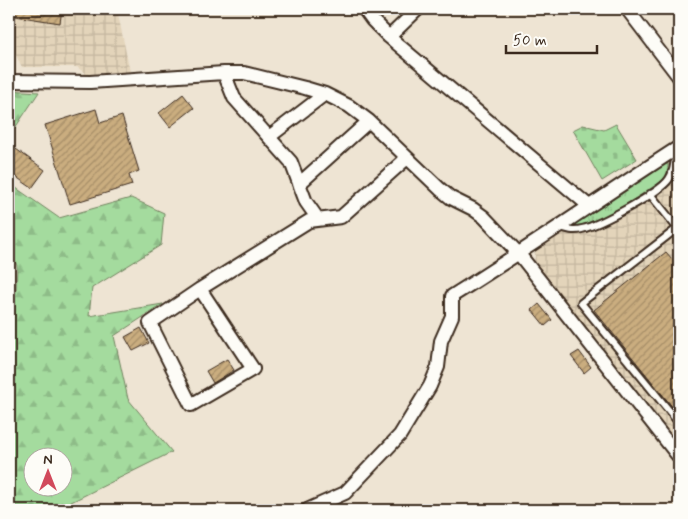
<svg xmlns="http://www.w3.org/2000/svg" width="688" height="519" font-family="Mynerve,sans-serif">
<defs>
<pattern id="industrial-grid" width="8" height="8" patternUnits="userSpaceOnUse" patternTransform="scale(1.25)"><rect width="8" height="8" fill="#e3d4ba"/><path d="M0 4h8M4 0v8" fill="none" stroke="#c4b69f"/></pattern>
<pattern id="grass-tufts" width="24" height="20" patternUnits="userSpaceOnUse" patternTransform="scale(1.25)"><rect width="24" height="20" fill="#a4db9e"/><path d="M3 7l-1-3M5 7V3M7 7l1-3M15 17l-1-3M17 17v-4M19 17l1-3" fill="none" stroke="#8ebc88"/></pattern>
<pattern id="forest-firs" width="22" height="20" patternUnits="userSpaceOnUse" patternTransform="scale(1.25)"><rect width="22" height="20" fill="#a4db9e"/><path d="M5 1l3.5 6h-7zM16 11l3.5 6h-7z" fill="#8ebc88"/></pattern>
<pattern id="cemetery-stones" width="16" height="16" patternUnits="userSpaceOnUse" patternTransform="scale(1.25)"><rect width="16" height="16" fill="#a4db9e"/><path d="M2 7V4a2 2 0 0 1 4 0v3zM10 15v-3a2 2 0 0 1 4 0v3z" fill="#8ebc88"/></pattern>
<pattern id="building-hatch" width="6" height="6" patternUnits="userSpaceOnUse" patternTransform="scale(1.25)"><rect width="6" height="6" fill="#caad7f"/><path d="M-1 1l2-2M0 6l6-6M5 7l2-2" fill="none" stroke="#a58d67"/></pattern>
</defs>
<rect width="100%" height="100%" fill="#eee4d3"/>
<filter id="ink" filterUnits="userSpaceOnUse"><feTurbulence type="fractalNoise" baseFrequency=".02" numOctaves="2"/><feDisplacementMap in="SourceGraphic" scale="10" xChannelSelector="R" yChannelSelector="G"/><feConvolveMatrix kernelMatrix="1 2 1 2 8 2 1 2 1" color-interpolation-filters="sRGB"/></filter>
<g filter="url(#ink)">
<!-- industrial -->
<path fill="url(#industrial-grid)" d="M9,9H117L130,72L86,74L77,67H22L14,52L9,51Z
M679,154V449L536,267L534,262L536,249L617,193Z"/>
<!-- grass -->
<path fill="url(#grass-tufts)" stroke="#70825e" d="M666,163L668,164C668,170 667,176 662,181C640,195 596,227 571,226L570,224Z"/>
<!-- forest -->
<path fill="url(#forest-firs)" stroke="#70825e" fill-rule="evenodd" d="M9,90L39,92L9,137Z
M9,183L59,218L131,198L164,213L161,245L92,288L89,316L163,304L114,336L128,399L172,452L55,510H9V300L16,291L17,266L9,248ZM32,456H62V486H32Z"/>
<!-- cemetery -->
<path fill="url(#cemetery-stones)" stroke="#70825e" d="M616,124L637,159L602,181L573,130L583,125L604,130Z"/>
<!-- building -->
<path fill="url(#building-hatch)" stroke="#3b2a1e" d="M9,9H62L60,23L9,15Z
M183,94L194,108L170,127L159,113Z
M96,109L100,123L122,116L139,171L129,175L132,185L70,204L45,125Z
M9,144L45,170L32,188L9,172Z
M666,252L679,267V415L594,310Z
M539,304L552,320L545,326L532,310Z
M141,328L149,343L133,351L125,337Z
M579,351L591,367L584,373L571,356Z
M227,359L234,370L213,383L206,371Z"/>
<g fill="none" stroke-linecap="round" stroke-linejoin="round">
<!-- lane casing -->
<g stroke="#3b2a1e" stroke-width="10">
<path id="lane" d="M650,194L679,230
M560,226C566,230 575,231 582,229C599,225 660,193 669,179C675,171 675,158 676,149
M679,227L581,303L679,423"/>
</g>
<!-- street casing -->
<g stroke="#3b2a1e" stroke-width="16">
<path id="street" d="M364,9L372,20L389,37L589,206
M627,9L679,77
M389,37L418,9
M224,73L234,98L291,162L306,202L318,219
M9,81L90,82L224,73H244L305,88L325,94L349,106L369,121L440,189L451,198L473,209L484,217L519,254L679,457
M269,137L325,94
M299,184L369,121
M200,289L253,369L191,405L150,323L200,289L309,221L341,217L407,158
M307,510L345,493L400,435L430,386L438,367L441,341L452,316V296C529,248 603,196 679,147"/>
</g>
<!-- lane -->
<use href="#lane" stroke="#fdfcf7" stroke-width="6"/>
<!-- street -->
<use href="#street" stroke="#fdfcf7" stroke-width="12"/>
</g>
</g>
<!-- margin -->
<rect width="688" height="519" fill="none" stroke="#fdfcf7" stroke-width="30"/>
<rect x="15" y="15" width="658" height="489" fill="none" stroke="#3b2a1e" stroke-width="2" filter="url(#ink)"/>
<!-- north arrow -->
<g transform="translate(48 472)"><circle r="24" fill="#fdfcf7" stroke="#afa8a0"/>
<path d="M0-4L9 19L0 12L-9 19Z" fill="#d1495b"/>
<text y="-8" font-size="14" font-weight="bold" text-anchor="middle" fill="#3b2a1e">N</text>
</g>
<!-- scale -->
<path d="M506 45v8h91v-8" fill="none" stroke="#3b2a1e" stroke-width="2.5"/>
<text x="513" y="45" font-size="15" fill="#3b2a1e" stroke="#fdfcf7" stroke-width="4" paint-order="stroke">50 m</text>
</svg>
